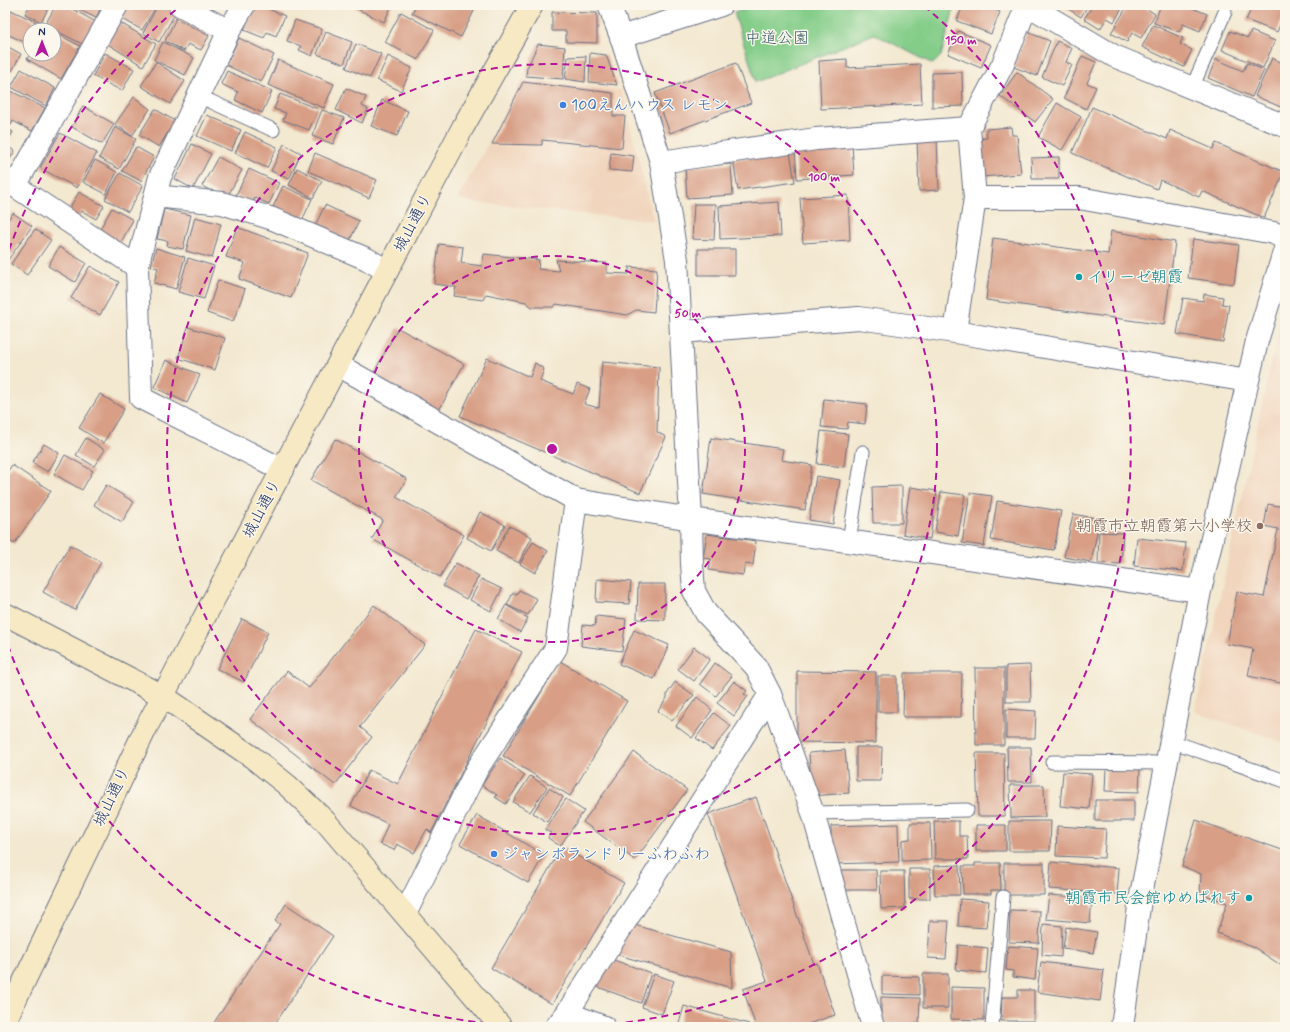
<svg xmlns="http://www.w3.org/2000/svg" width="1290" height="1032" font-family="Mynerve,'Klee One',sans-serif">
<rect width="100%" height="100%" fill="#fbf7ec"/>
<filter id="ink" filterUnits="userSpaceOnUse"><feTurbulence type="fractalNoise" baseFrequency=".025" numOctaves="2"/><feDisplacementMap in="SourceGraphic" scale="8" xChannelSelector="R" yChannelSelector="G"/><feConvolveMatrix kernelMatrix="1 2 1 2 8 2 1 2 1" color-interpolation-filters="sRGB"/></filter>
<filter id="wash" filterUnits="userSpaceOnUse"><feTurbulence type="fractalNoise" baseFrequency=".012" numOctaves="4" result="noise"/><feDisplacementMap in="SourceGraphic" scale="16" xChannelSelector="R" yChannelSelector="G"/><feGaussianBlur stdDeviation="0.9" result="paint"/><feColorMatrix in="noise" values="0 0 0 0 0 0 0 0 0 0 0 0 0 0 0 0 0 1.4 0 .05"/><feComposite in="paint" operator="in"/></filter>
<g filter="url(#wash)">
<rect width="100%" height="100%" fill="#f3e8d0"/>
<!-- built -->
<path fill="#f1d5bd" d="M522,79L621,90L654,221L471,202L457,199L479,161Z
M1285,310V743L1195,712L1276,340Z"/>
<!-- green -->
<path fill="#84cd89" stroke="#507e74" d="M758,5H955L941,56L933,64L874,34L756,82L734,13Z"/>
<g id="blocks">
<!-- building -->
<path fill="#d89f86" d="M30,5H50L41,22L25,14Z
M56,5H65L96,22L84,45L45,25Z
M70,5H102L96,18Z
M129,5H157L142,30L121,18Z
M158,5H163L176,12L159,42L143,33Z
M254,5H259L285,16L276,36L267,32L264,38L244,30Z
M349,5H392L384,22Z
M416,5H477L461,37L412,13Z
M963,5H982L1000,12L991,34L957,21Z
M1062,5H1088L1081,17Z
M1093,5H1124L1114,22L1107,18L1100,29L1084,19Z
M1128,5H1141L1155,14L1141,38L1132,33L1127,42L1111,33Z
M1161,5H1185L1207,14L1200,31L1183,24L1179,32L1154,23Z
M1253,5H1285V13L1277,32L1246,20Z
M11,10L36,22L32,30H30V35L26,43L5,33V22Z
M401,12L434,30L418,60L385,42Z
M552,12L597,13V43L566,42V31H552Z
M176,18L209,36L201,50L188,44L184,51L165,41Z
M295,20L322,29L312,56L299,50L301,46L287,41Z
M119,22L156,44L143,66L106,43Z
M1153,25L1183,38L1180,44L1192,50L1184,67L1142,47Z
M958,31L991,45L981,68L948,54Z
M1230,31L1248,38L1251,31L1275,41L1263,68L1222,50Z
M54,32L80,46L61,79L27,59L30,54H54Z
M326,32L352,42L344,64L317,54Z
M1027,32L1050,41L1037,76L1014,67Z
M239,38L274,55L261,82L226,65Z
M1057,41L1072,48L1066,62L1072,65L1062,86L1042,77Z
M163,42L194,58L185,75L154,60Z
M356,44L381,54L370,78L346,68Z
M538,44L565,47L563,79L526,76L527,68Z
M5,45L21,54L12,71L5,67Z
M105,53L134,69L122,91L93,76Z
M590,53L606,55L617,85L589,82Z
M388,56L412,68L401,91L377,80Z
M586,56L585,82L565,79L568,57Z
M1082,56L1096,62L1087,83L1096,87L1086,109L1064,98Z
M1272,58L1285,64V104L1283,108L1255,96Z
M847,59V68L920,64L922,104L821,109L819,61Z
M1216,59L1243,71L1247,63L1264,70L1252,97L1208,78Z
M278,60L334,84L324,108L268,85Z
M156,62L185,81L170,104L141,86Z
M736,63L751,103L670,133L655,93Z
M21,69L55,88L46,106L11,87Z
M227,71L272,91L262,113L235,100L238,92L221,84Z
M962,72L963,106L932,107V73Z
M1017,72L1053,99L1035,122L1000,96Z
M523,82L613,93V116H625L622,148L542,140V145L492,144Z
M346,88L366,97L362,106L368,109L362,123L336,110Z
M11,91L45,108L32,131L13,121L11,125L5,122V102Z
M280,94L318,109L309,130L283,120L286,113L274,109Z
M134,97L150,109L132,136L115,124Z
M382,100L408,111L397,136L371,126Z
M1057,103L1081,117L1062,150L1038,137Z
M83,106L114,124L102,144L72,127Z
M1092,107L1167,139L1170,130L1213,149L1216,143L1284,172L1264,218L1202,191L1199,197L1160,180L1157,189L1072,153Z
M155,109L175,121L159,147L139,135Z
M322,110L344,118L333,144L312,136Z
M207,115L241,130L231,151L197,136Z
M5,127L13,132L5,145Z
M115,127L136,139L119,169L99,158Z
M1011,127L1012,135H1017L1021,174L981,177L977,139L987,138L986,129Z
M245,132L277,147L267,168L235,153Z
M60,133L97,153L77,188L40,168Z
M937,139L939,190L919,191L917,140Z
M192,144L211,154L193,189L175,179Z
M284,144L301,153L289,179L271,171Z
M852,144L854,175L797,179L795,148Z
M5,145L15,151L6,165L5,164Z
M136,147L154,157L141,181L122,171Z
M790,152L795,182L738,190L733,160Z
M315,153L377,180L369,198L308,171Z
M611,153L634,156L632,172L609,170Z
M218,157L242,170L226,199L202,186Z
M1059,157V179H1032L1031,158Z
M95,160L117,172L106,194L83,182Z
M731,164L733,195L687,198L685,167Z
M297,168L322,181L313,198L289,185Z
M249,169L279,183L269,204L255,198L253,203L236,195Z
M120,173L143,186L128,212L105,199Z
M283,186L312,199L300,225L271,211Z
M79,192L104,206L96,219L82,211L78,218L67,212Z
M848,195L850,240L803,243L800,198Z
M779,202L781,236L720,239L719,206Z
M694,204H716L714,240L692,239Z
M325,205L359,221L348,244L314,228Z
M112,208L133,220L119,246L97,234Z
M164,209L191,215L183,249L167,246L168,241L157,239Z
M13,213L32,226L8,260L5,258V224Z
M195,217L221,224L212,258L186,251Z
M237,227L308,253L291,298L239,279L245,263L226,257Z
M35,229L51,240L27,275L11,264Z
M1111,231L1175,242L1164,325L986,300L993,238L1108,254Z
M1193,239L1239,245L1234,284L1188,278Z
M439,244L463,247L461,263L482,266L484,254L539,260L538,269L559,271L556,260L607,263V273L629,274V267L657,269L654,312L636,310L627,315L556,304L554,307H532L526,302L486,294L483,300L454,296L456,287L434,284Z
M59,247L86,263L75,282L48,266Z
M156,248L185,257L176,289L154,283L158,268L151,266Z
M698,249H735V275H698Z
M188,258L214,266L204,299L178,292Z
M90,266L119,282L100,315L71,298Z
M218,280L245,289L233,322L207,313Z
M1204,294L1223,297L1222,304L1229,305L1223,342L1177,334L1183,298L1203,301Z
M188,327L225,338L215,370L178,358Z
M398,328L464,364L437,414L371,378Z
M487,358L530,377L535,363L544,369L540,381L573,394L577,384L590,389L584,404L599,408L602,362L659,367L657,432L666,437L640,493L460,416Z
M166,360L200,375L187,403L154,387Z
M100,394L124,409L103,443L79,428Z
M824,399L867,404L865,424L848,422L847,429L821,427Z
M821,431L848,434L844,467L817,464Z
M86,438L105,450L94,466L76,455Z
M711,438L783,449L781,460L812,465L805,510L703,494Z
M335,439L407,479L396,497L464,535L440,577L372,539L383,520L311,480Z
M44,444L59,453L48,472L32,463Z
M65,455L93,471L82,490L54,474Z
M12,465L51,491L14,544L5,538V475Z
M816,476L840,480L833,524L809,520Z
M106,485L134,502L122,522L94,505Z
M902,486V523H873L872,487Z
M910,487L937,491L930,539L903,534Z
M941,492L965,495L958,536L935,532Z
M970,493L992,496L984,546L962,543Z
M997,501L1061,511L1054,550L991,540Z
M1268,504L1284,507L1285,504V684L1248,676L1253,649L1227,644L1237,592L1264,597L1278,529L1264,526Z
M480,512L505,525L491,551L467,538Z
M1073,514L1100,519L1091,562L1064,557Z
M509,526L532,537L519,563L496,551Z
M1099,532L1123,533L1121,564L1098,563Z
M707,534L756,541L753,565L745,564L743,575L709,570L711,559L703,558Z
M1137,538L1186,543L1183,571L1134,566Z
M533,542L548,551L535,573L520,564Z
M70,545L101,562L75,610L43,592Z
M456,563L479,576L466,599L443,586Z
M481,579L502,589L491,611L470,600Z
M597,579L631,582L629,604L596,602Z
M638,584H665V620L637,619Z
M519,590L537,599L528,615L507,605L513,593L517,594Z
M374,605L425,645L360,727L372,737L335,785L250,719L287,671L309,688Z
M506,605L528,618L520,632L498,619Z
M596,616L626,619L622,651L581,646L583,625L595,626Z
M242,619L268,632L244,682L217,669Z
M476,629L522,652L431,833L427,829L414,853L397,844L394,850L380,844L388,824L351,806L369,770L398,784Z
M634,630L669,645L654,679L619,664Z
M694,647L710,659L694,681L678,669Z
M560,661L627,701L570,796L503,756Z
M715,663L732,676L716,696L700,684Z
M1030,665L1031,702H1006V666Z
M975,668H1004V745H976Z
M797,671L876,672V743L797,742Z
M904,673H962L961,717H903Z
M878,676H897V712H878Z
M734,681L747,691L744,694L748,696L734,716L717,703Z
M675,682L694,695L672,721L658,711L667,698V694Z
M697,697L712,710L692,738L676,726Z
M1006,709L1036,711L1035,738H1006Z
M714,713L731,726L712,750L696,738Z
M856,747H882L881,781H856Z
M1007,747H1031L1032,782H1008Z
M845,750L849,793L812,796L809,753Z
M634,752L687,790L635,860L583,822Z
M976,753H1004L1005,816H978Z
M500,758L525,775L506,804L495,797L497,795L482,785Z
M1106,768L1140,769L1139,792L1105,791Z
M1063,772L1092,774L1089,809L1060,806Z
M530,776L547,787L530,812L513,802Z
M1010,785H1044L1045,817L1011,818Z
M549,788L563,797L547,822L533,813Z
M756,797L814,964L817,963L835,1015L799,1027H756L743,989L767,981L708,814Z
M566,799L584,811L560,846L548,838L551,833L545,830Z
M1095,800H1134V821H1095Z
M477,815L544,855L528,883L460,844Z
M1196,820L1285,851V968L1255,948L1217,933L1227,903L1200,893L1201,874L1182,866Z
M934,821H959V836H967L968,859H935Z
M1009,821H1051L1050,851H1009Z
M910,823H930L931,860L902,861V840L910,839Z
M898,824L899,862L832,864L831,826Z
M976,825H1006V851H976Z
M1057,826L1106,829L1104,858L1056,856Z
M562,847L624,883L552,1004L491,968Z
M1051,862L1119,868L1117,894L1049,889Z
M975,863H1000L1001,890H991V894H963L962,866H975Z
M1004,863H1044V895H1004Z
M959,865L960,895H935L934,866Z
M909,869H930V899H909Z
M839,870H876L877,890H839Z
M880,871H904L905,908L881,909Z
M1049,895L1092,898L1090,923L1046,919Z
M960,899L989,901L986,928L958,926Z
M286,904L333,936L273,1027H211L280,924L275,921Z
M1010,910L1040,911L1039,943L1009,942Z
M930,921H949L946,959L928,958Z
M631,924L731,952L732,988L615,954Z
M1043,924L1062,926L1061,957L1042,955Z
M1066,927L1097,932L1093,953L1063,948Z
M958,945L988,948L986,973L956,970Z
M1008,946L1038,948L1035,980L1013,977V971L1006,970Z
M605,957L651,973L641,1003L595,986Z
M1041,962L1104,970L1100,1001L1037,992Z
M654,974L674,981L662,1014L642,1007Z
M923,974H948V1008H923Z
M882,976L919,977V995L882,994Z
M951,987L984,988V1020L951,1019Z
M1018,990H1034V1021H1001L1002,997H1018Z
M881,997L920,998L919,1024L881,1023Z
M684,1006L749,1024V1027H678Z"/>
</g>
</g>
<g filter="url(#ink)">
<use href="#blocks" fill-opacity="0" stroke="#677086" stroke-width="1"/>
<g fill="none" stroke-linecap="round" stroke-linejoin="round">
<!-- lane casing -->
<g stroke="#677086" stroke-width="15">
<path id="lane" d="M1192,88L1225,12
M199,96L273,130
M849,541L863,452
M1171,741L1285,781
M1052,762L1167,763
M813,813L967,810
M992,1027L1003,897"/>
</g>
<!-- street casing -->
<g stroke="#677086" stroke-width="24">
<path id="street" d="M180,5L229,31
M244,5L229,31L160,177L137,267L141,398L283,470
M609,5L621,37L661,162L677,260L691,519L692,564L694,591L706,613L756,667L770,694L813,813L873,1027
M1028,5L1114,56L1285,126
M621,37L721,5
M969,128L1003,64L1027,5
M661,162L816,139L969,128L975,198L955,332
M5,178L15,186L137,267
M15,186L117,5
M155,196L222,203L273,219L367,259L387,271
M975,198H1079L1274,233L1285,239
M681,332L859,318L955,332L1248,381
M338,365L576,500L691,519L1200,591
M405,914L477,769L556,648L576,500
M567,1013L604,1027
M556,1027L567,1013L770,694
M1122,1027L1140,900L1200,591L1257,341L1285,249"/>
</g>
<!-- secondary casing -->
<g stroke="#677086" stroke-width="24">
<path id="secondary" d="M5,614L163,696L252,757L287,785L325,821L501,1027
M5,1021L147,726L463,127L532,5"/>
</g>
<!-- lane -->
<use href="#lane" stroke="#fff" stroke-width="13"/>
<!-- street -->
<use href="#street" stroke="#fff" stroke-width="22"/>
<!-- secondary -->
<use href="#secondary" stroke="#f7e9c3" stroke-width="22"/>
</g>
</g>
<!-- distance rings -->
<g fill="none" stroke="#b5179e" stroke-width="2" stroke-dasharray="7 5">
<circle cx="552" cy="449" r="193"/>
<circle cx="552" cy="449" r="385"/>
<path d="M547 1027A578 578 0 0 1 5 637M5 261A578 578 0 0 1 180 6M924 6A578 578 0 0 1 557 1027"/>
</g>
<!-- markers -->
<g fill="#3f7fe0" stroke="#fbf7ec" stroke-width="1.5">
<circle cx="563" cy="105" r="4"/>
<circle cx="494" cy="854" r="4"/>
</g>
<g fill="#0f9aa8" stroke="#fbf7ec" stroke-width="1.5">
<circle cx="1079" cy="277" r="4"/>
<circle cx="1249" cy="898" r="4"/>
</g>
<circle fill="#8d6e63" stroke="#fbf7ec" stroke-width="1.5" cx="1260" cy="526" r="4"/>
<g text-anchor="middle" dominant-baseline="central" stroke-width="3" stroke-linejoin="round" paint-order="stroke">
<!-- park labels -->
<g font-size="16" fill="#3a5e6b" stroke="#fbf7ec">
<text x="777" y="38">中道公園</text>
</g>
<!-- shop labels -->
<g font-size="16" fill="#366cbe" stroke="#fbf7ec" text-anchor="start">
<text x="571" y="105">100えんハウス レモン</text>
<text x="502" y="854">ジャンボランドリーふわふわ</text>
</g>
<!-- street labels -->
<g font-size="16" fill="#1b2f5e" stroke="#fbf7ec">
<text transform="translate(413 223) rotate(-62)">城山通り</text>
<text transform="translate(262 509) rotate(-62)">城山通り</text>
<text transform="translate(112 797) rotate(-64)">城山通り</text>
</g>
<!-- culture labels -->
<g font-size="16" fill="#0d838f" stroke="#fbf7ec" text-anchor="start">
<text x="1087" y="277">イリーゼ朝霞</text>
<text x="1241" y="898" text-anchor="end">朝霞市民会館ゆめぱれす</text>
</g>
<!-- education labels -->
<g font-size="16" fill="#785e54" stroke="#fbf7ec" text-anchor="end">
<text x="1252" y="526">朝霞市立朝霞第六小学校</text>
</g>
</g>
<circle cx="552" cy="449" r="6" fill="#b5179e" stroke="#fbf7ec" stroke-width="2"/>
<g font-size="12" text-anchor="middle" font-weight="bold" fill="#b5179e" stroke="#fbf7ec" stroke-width="3" stroke-linejoin="round" paint-order="stroke">
<text x="961" y="44">150 m</text>
<text x="824" y="181">100 m</text>
<text x="688" y="317">50 m</text>
</g>
<!-- margin -->
<rect width="1290" height="1032" fill="none" stroke="#fbf7ec" stroke-width="20"/>
<!-- north arrow -->
<g transform="translate(42 42)"><circle r="19" fill="#fbf7ec" stroke="#a1a7b3"/>
<path d="M0-3L7 15L0 10L-7 15Z" fill="#b5179e"/>
<text y="-6" font-size="11" font-weight="bold" text-anchor="middle" fill="#1b2f5e">N</text>
</g>
</svg>
